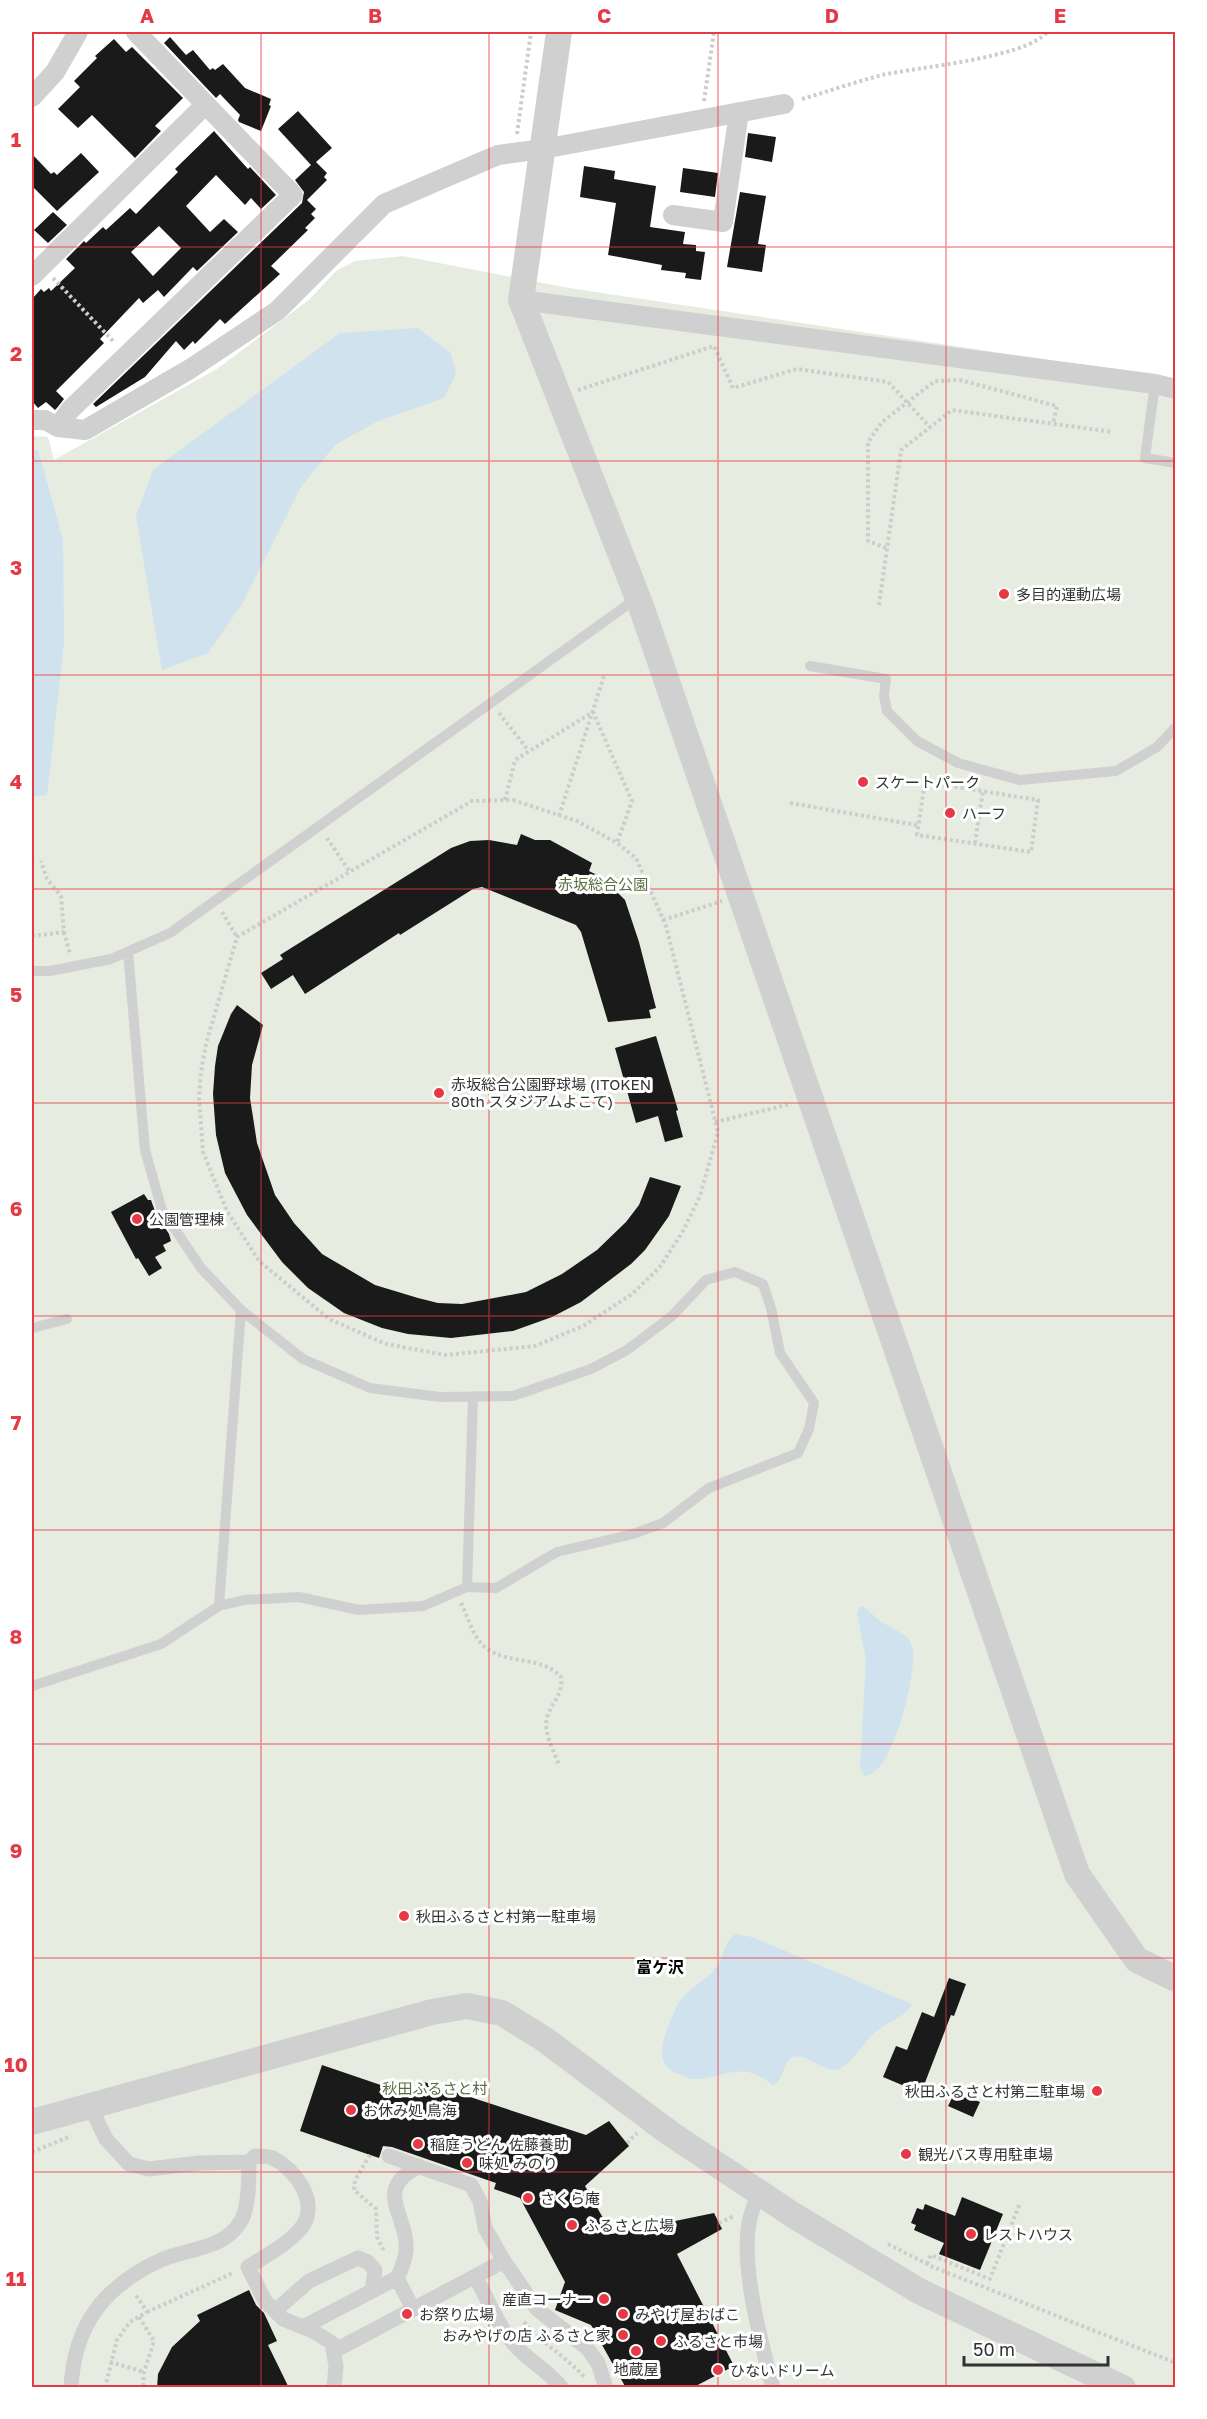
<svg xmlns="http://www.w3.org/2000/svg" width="1207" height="2419" font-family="'Golos Text','Noto Sans JP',sans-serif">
<rect width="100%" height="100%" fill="#fff"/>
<!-- green -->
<path fill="#e6ecdf" d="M403,256L569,288L1175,379V2387H32V436L48,437L54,460L217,369L310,299L336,271L355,261Z"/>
<!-- water -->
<path fill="#cfe2ee" d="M418,328L451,353L456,374L444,398L376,422L335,445L301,487L242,604L208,653L162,670L136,516L153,470L340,333Z
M32,450H38L63,540L64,643L47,795L32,796Z
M863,1606L880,1621L908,1637C910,1641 912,1646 913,1650C916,1674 893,1775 865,1776L860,1768L866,1659L857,1613L859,1608Z
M736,1934L752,1937L912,2004C906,2018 884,2023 873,2034C864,2043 846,2072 833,2070C821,2069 807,2054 794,2057C782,2060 785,2080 773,2085C765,2079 758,2074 748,2072C732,2069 714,2078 698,2079C690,2080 683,2076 676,2073C649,2062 668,2027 676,2008C685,1989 706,1982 718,1965C725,1954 724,1941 736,1934Z"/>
<!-- building -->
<path fill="#1a1a1a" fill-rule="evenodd" d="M170,37L186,55L193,50L210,70L213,68L215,70L223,64L245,88L271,99L269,105L271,106L261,131L239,122L238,120L240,115L220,94L216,98L164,43Z
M114,39L126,52L132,47L183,98L155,126L161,131L135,158L92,115L78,128L58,109L80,87L74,81L97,58L95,56Z
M298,111L332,148L316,162L327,173L324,177L327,180L307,200L316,209L311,214L315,218L305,228L308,230L271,266L280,274L225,324L220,319L195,344L193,341L184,350L176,341L145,377L96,407L93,404L302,203L304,192L295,180L311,165L278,129Z
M214,131L248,169L250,167L276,195L261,209L251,198L245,205L216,175L186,206L210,232L224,219L238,232L197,271L193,267L164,297L158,290L143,303L139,298L100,339L104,343L56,391L64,399L57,408L55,410L46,402L38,408L32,401V299L41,289L44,292L49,288L51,291L75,268L66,259L84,241L86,243L103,227L106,230L130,208L136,214L178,172L175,169ZM159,226L181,248L153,276L131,252Z
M748,133L776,137L772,162L745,157Z
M81,153L99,172L57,211L32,186V154L51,174L54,172L57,175Z
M584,166L615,171L614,179L656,186L650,227L685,232L683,244L696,245V251L705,252L701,280L685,278L686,273L661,270L662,265L608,255L616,203L580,197Z
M683,168L718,173L715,197L680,192Z
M740,192L766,196L758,244L766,245L762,272L727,267Z
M53,212L67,225L48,243L34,230Z
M521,834L535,840H550L592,863L589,871L603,878L625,900L639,942L656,1008L649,1010L651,1018L608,1022L581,932L576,925L482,887L473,889L400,935L399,933L305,994L293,975L271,989L261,973L283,959L280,955L451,848L470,841L489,840L517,845Z
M237,1005L263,1025L252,1065L250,1098L257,1143L275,1195L294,1223L322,1254L375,1285L418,1298L438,1303L462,1304L526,1292L562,1274L597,1250L626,1222L639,1205L650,1177L681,1186L669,1216L645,1250L631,1264L581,1302L552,1317L513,1331L451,1338L408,1334L382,1328L344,1313L308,1288L282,1262L247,1215L225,1173L216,1135L213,1094L215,1066L218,1046L231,1014Z
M656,1036L678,1110L676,1111L683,1137L665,1142L658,1116L636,1123L615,1048Z
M144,1194L148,1200H151L156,1214L169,1234L171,1241L163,1245L166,1251L155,1257L162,1268L149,1276L138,1258L136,1259L111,1212Z
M949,1978L966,1984L954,2016L951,2015L921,2093L883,2077L896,2046L907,2050L922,2012L934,2017Z
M322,2065L413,2096L418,2080L586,2135L609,2121L629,2146L585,2186L612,2234L714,2213L722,2229L677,2254L734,2366L692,2388H626L591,2325L555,2310L565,2282L520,2198L494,2189L496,2183L392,2147L383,2146L379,2158L300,2131Z
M955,2092L980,2102L973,2117L948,2106Z
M962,2197L1003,2214L980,2270L939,2254L944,2243L914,2230L916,2225L911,2223L917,2208L923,2210L925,2204L955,2216Z
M249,2290L256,2305L264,2313L277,2341L268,2345L289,2388H157L158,2374L172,2347L200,2321L197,2315Z"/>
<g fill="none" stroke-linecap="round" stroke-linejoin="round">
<!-- path -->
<path stroke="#cdcdcd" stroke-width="4" stroke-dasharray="3 3" stroke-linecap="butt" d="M802,99C829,91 855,82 882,75C918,67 1026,58 1047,32
M704,101L714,32
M517,134L531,32
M53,278L114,342
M578,390L714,346L733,388L797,369L888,382L930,427
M886,548L868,541V442L882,422L935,381L960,380L1057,406L1053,424
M879,605L901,450L952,410L1113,432
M499,713L528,750
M925,782L1038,800L1031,852L917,835Z
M505,800L515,760L593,712L632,801L617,843
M513,800L577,821L617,843L636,858L666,926L718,1132L700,1196L682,1233L659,1268L632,1294L583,1326L535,1346L446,1355L386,1344L329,1319L259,1261L227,1211L203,1152L199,1098L201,1072L206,1044L237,937L472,801Z
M790,803L917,825
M559,816L604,676
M327,838L350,872
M975,843L983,791
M222,912L237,937
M663,920L722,901
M64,932L70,954
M32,936L64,932L61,896L47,879L41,861
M715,1122L791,1104
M461,1603C467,1615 471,1631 480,1642C500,1667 539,1653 561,1677C564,1693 551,1703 547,1718C543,1732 554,1751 559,1765
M627,2143L637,2133
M32,2152L71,2136
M370,2155L355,2180L354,2190L376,2209L377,2237L385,2253
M719,2223L734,2216
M888,2244L933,2267L1176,2363
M927,2264L931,2255L990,2279L1020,2203
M147,2312L233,2273
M139,2317L154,2341L144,2372L143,2388
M524,2322C542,2344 567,2357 585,2378
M110,2362L144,2372
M105,2388L117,2340L130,2322L147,2312L135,2294"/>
<!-- service -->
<path stroke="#d0d0d0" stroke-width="10" d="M1155,384L1145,458L1176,463
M810,666L886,679L884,696L887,711L917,741L958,763L1020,780L1116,771L1157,747L1176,727
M32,971H50L111,959L170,933L637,598
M32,1328L67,1319
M467,1587L473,1396
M219,1606L244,1600L299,1597L359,1610L423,1606L467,1587L496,1588L557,1552L633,1534L663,1523L709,1488L798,1453L809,1429L814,1403L780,1353L771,1308L763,1284L735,1272L706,1280L672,1316L627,1350L591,1369L513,1396L440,1397L370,1388L303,1359L241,1310
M32,1686L161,1644L219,1606L241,1310L201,1268L162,1210L145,1150L128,952"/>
<!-- pedestrian -->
<path stroke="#d0d0d0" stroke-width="15" d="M90,2106L106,2139L129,2164L149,2169L199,2163L249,2162L255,2156C261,2156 268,2156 273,2158C293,2169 315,2195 306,2220C299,2238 264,2257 248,2267L265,2301L283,2319L313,2331L332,2343L336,2366L334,2388
M389,2156L471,2185L480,2201L485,2228L504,2261L537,2309L587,2348L598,2363L606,2388
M759,2192C755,2202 751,2213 749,2223C741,2269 761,2342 773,2388
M475,2277C488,2298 496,2323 513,2343C527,2360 548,2370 562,2388
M397,2278L413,2309
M275,2311L309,2281L358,2258L368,2262L375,2270L372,2291
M303,2327L397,2278C401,2270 405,2261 406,2251C409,2215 371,2191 419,2166
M334,2351L504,2261
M71,2388C74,2325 104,2286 161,2260C189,2248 224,2250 241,2221C249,2208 249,2178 249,2162"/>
<!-- minor -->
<path stroke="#d0d0d0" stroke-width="20" d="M32,97L55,72L78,32
M673,215L723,222L739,112
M32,276L205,105
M521,300L1155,384L1176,389
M32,420H45L58,427L85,430L190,369L277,311L384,204L444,178L498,155L543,149L784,104
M58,427L70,410L293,195L136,32"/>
<!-- tertiary -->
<path stroke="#d0d0d0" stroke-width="26" d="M559,32L521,300L641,606L1077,1874L1137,1960L1176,1979
M32,2122L432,2012L467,2006L502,2013L544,2039L671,2134L793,2215L919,2291L1123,2388"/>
</g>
<!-- grid -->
<path fill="none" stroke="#e63946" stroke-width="1.5" stroke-opacity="0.55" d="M261,32V2388M489,32V2388M718,32V2388M946,32V2388M32,247H1176M32,461H1176M32,675H1176M32,889H1176M32,1103H1176M32,1316H1176M32,1530H1176M32,1744H1176M32,1958H1176M32,2172H1176"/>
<!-- markers -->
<g fill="#e63946" stroke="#fff" stroke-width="2">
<circle cx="1004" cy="594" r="6"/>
<circle cx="863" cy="782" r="6"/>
<circle cx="950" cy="813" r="6"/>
<circle cx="439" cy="1093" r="6"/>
<circle cx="137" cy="1219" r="6"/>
<circle cx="404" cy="1916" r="6"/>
<circle cx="1097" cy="2091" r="6"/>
<circle cx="351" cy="2110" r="6"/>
<circle cx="418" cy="2144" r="6"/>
<circle cx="906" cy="2154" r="6"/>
<circle cx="467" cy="2163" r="6"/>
<circle cx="528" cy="2198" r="6"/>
<circle cx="572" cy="2225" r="6"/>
<circle cx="971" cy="2234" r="6"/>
<circle cx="604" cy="2299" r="6"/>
<circle cx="407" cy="2314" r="6"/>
<circle cx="623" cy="2314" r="6"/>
<circle cx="623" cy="2335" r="6"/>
<circle cx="661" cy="2341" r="6"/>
<circle cx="636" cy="2351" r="6"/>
<circle cx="718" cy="2370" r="6"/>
</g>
<g text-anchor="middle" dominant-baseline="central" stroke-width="6" stroke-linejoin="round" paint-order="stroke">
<!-- poi labels -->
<g font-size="15" fill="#333" stroke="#fff" text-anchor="start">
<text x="1016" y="594">多目的運動広場</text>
<text x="875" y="782">スケートパーク</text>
<text x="962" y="813">ハーフ</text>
<text x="451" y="1084">赤坂総合公園野球場 (ITOKEN<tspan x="451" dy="17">80th スタジアムよこて)</tspan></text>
<text x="149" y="1219">公園管理棟</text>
<text x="416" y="1916">秋田ふるさと村第一駐車場</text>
<text x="1085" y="2091" text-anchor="end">秋田ふるさと村第二駐車場</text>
<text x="363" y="2110">お休み処 鳥海</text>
<text x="430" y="2144">稲庭うどん 佐藤養助</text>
<text x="918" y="2154">観光バス専用駐車場</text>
<text x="479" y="2163">味処 みのり</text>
<text x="540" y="2198">さくら庵</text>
<text x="584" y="2225">ふるさと広場</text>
<text x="983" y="2234">レストハウス</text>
<text x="592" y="2299" text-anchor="end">産直コーナー</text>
<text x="419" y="2314">お祭り広場</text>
<text x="635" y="2314">みやげ屋おばこ</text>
<text x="611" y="2335" text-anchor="end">おみやげの店 ふるさと家</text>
<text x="673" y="2341">ふるさと市場</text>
<text x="636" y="2369" text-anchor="middle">地蔵屋</text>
<text x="730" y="2370">ひないドリーム</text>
</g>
<!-- park labels -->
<g font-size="15" fill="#56703f" stroke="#fff">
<text x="603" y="884">赤坂総合公園</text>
<text x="435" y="2088">秋田ふるさと村</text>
</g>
<!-- neighbourhood labels -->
<g font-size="16" font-weight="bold" fill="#000" stroke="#fff">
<text x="660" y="1967">富ケ沢</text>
</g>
</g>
<!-- border -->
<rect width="1207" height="2419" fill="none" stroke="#ffffff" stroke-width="66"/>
<!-- scale -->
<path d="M964 2356v9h144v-9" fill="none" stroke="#333333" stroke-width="3"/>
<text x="973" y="2356" font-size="18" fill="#333333" stroke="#ffffff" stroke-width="4.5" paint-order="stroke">50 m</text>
<rect x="33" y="33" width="1141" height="2353" fill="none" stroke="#e63946" stroke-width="2"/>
<g font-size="20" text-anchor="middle" font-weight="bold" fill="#e63946">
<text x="147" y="23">A</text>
<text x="375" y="23">B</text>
<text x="604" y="23">C</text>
<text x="832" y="23">D</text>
<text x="1060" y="23">E</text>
<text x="16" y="147">1</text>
<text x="16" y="361">2</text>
<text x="16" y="575">3</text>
<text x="16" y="789">4</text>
<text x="16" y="1002">5</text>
<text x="16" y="1216">6</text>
<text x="16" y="1430">7</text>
<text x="16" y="1644">8</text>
<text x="16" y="1858">9</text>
<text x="16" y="2072">10</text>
<text x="16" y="2286">11</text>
</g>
</svg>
